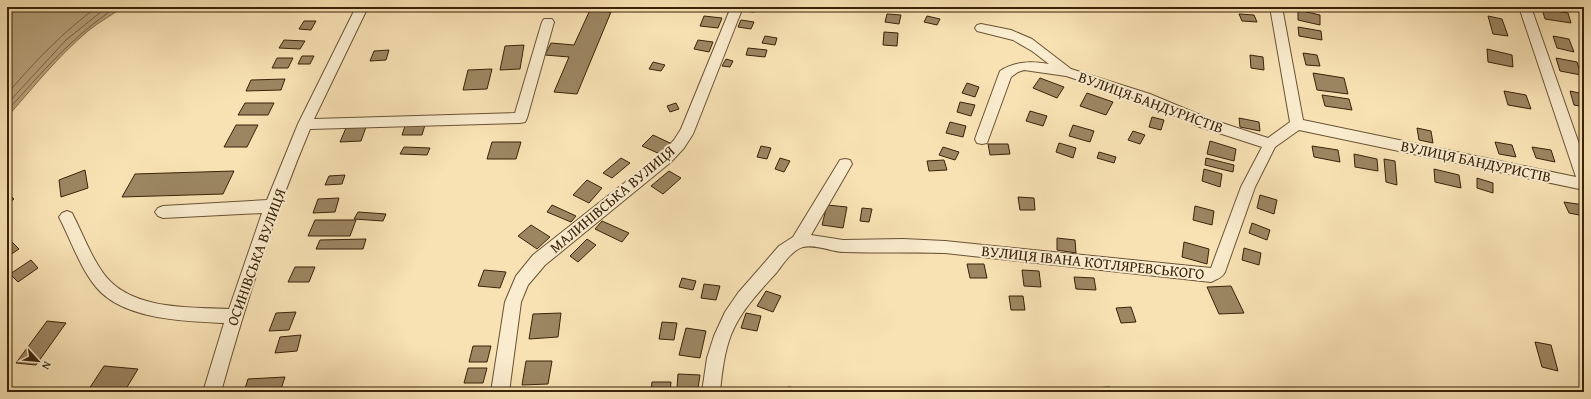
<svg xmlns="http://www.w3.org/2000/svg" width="1591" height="399" font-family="'Gentium Book Plus',serif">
<rect width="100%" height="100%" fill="#f8e2b4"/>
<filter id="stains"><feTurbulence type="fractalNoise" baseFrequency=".005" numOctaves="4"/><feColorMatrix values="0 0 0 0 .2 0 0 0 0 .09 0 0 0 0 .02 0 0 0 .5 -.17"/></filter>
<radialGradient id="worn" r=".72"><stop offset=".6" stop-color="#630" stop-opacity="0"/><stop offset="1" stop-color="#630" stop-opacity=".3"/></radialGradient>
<!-- water -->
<path fill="#b7a17a" stroke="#856f4d" d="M22,7H123C112,15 99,22 88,31C57,57 33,88 7,117V17Z"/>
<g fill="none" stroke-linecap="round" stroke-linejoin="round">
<!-- shore -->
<path stroke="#786242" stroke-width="1" d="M7,94C34,62 63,32 97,7
M7,104L66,40L107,7
M7,111C43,71 71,38 116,7"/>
</g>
<!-- building -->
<path fill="#9c8662" stroke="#392309" d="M746,7H756L754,12L744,11Z
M1542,9L1568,13L1571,23L1545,19Z
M590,10L611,12L577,94L554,92L569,57L545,55L551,43L574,45Z
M1298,10L1320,15V25L1298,20Z
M887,14L901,15L899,24L885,22Z
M1239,14L1254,15L1257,22L1242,21Z
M704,16L722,18L718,28L700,26Z
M927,16L940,19L937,25L924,22Z
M1488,16L1502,19L1508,36L1493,34Z
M741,20L754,22L751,29L738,27Z
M304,21H316L311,30L299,29Z
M1298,27L1321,31L1322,40L1299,36Z
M884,32L898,33L897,46L883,45Z
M765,36L777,38L775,45L762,43Z
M1553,36L1569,39L1574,52L1557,48Z
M284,40L305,41L300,49L279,48Z
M698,40L713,42L709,52L694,49Z
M524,45L520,69L500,70L505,46Z
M748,48L767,50L765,57L746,55Z
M1487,49L1512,55L1513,67L1488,62Z
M389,50L386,60L370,61L374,51Z
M1303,53L1317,55L1320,66L1306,65Z
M1250,55L1263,57L1264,70L1251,68Z
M302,56H314L310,64H298Z
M277,58H293L288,68H272Z
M1556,58L1577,62L1581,75L1560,71Z
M726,59L733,61L730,67L722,66Z
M653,62L665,65L661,71L649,69Z
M492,69L487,89L463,90L468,70Z
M1313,73L1344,78L1348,94L1317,90Z
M1040,78L1064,87L1057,98L1033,88Z
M285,79L281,90L246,91L251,80Z
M967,83L979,87L975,97L962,93Z
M1504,91L1526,95L1531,109L1508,105Z
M1570,91L1584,94V107L1574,105Z
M1087,93L1113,102L1106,115L1080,106Z
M1322,95L1349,99L1352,110L1325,106Z
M960,102L975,105L971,116L957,112Z
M245,103H274L268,115H238Z
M676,103L679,109L670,112L667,106Z
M1030,111L1047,116L1043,126L1026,121Z
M1152,117L1164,120L1161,130L1149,127Z
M1239,118L1259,122L1260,131L1240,127Z
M950,122L966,126L963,137L946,133Z
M236,125H258L247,147H224Z
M425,125L422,135H402L405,126Z
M1073,125L1094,131L1090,142L1069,136Z
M366,127L361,141L340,142L346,128Z
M1417,128L1431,131L1433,143L1419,140Z
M1133,131L1145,135L1140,144L1128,140Z
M653,135L670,143L660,154L642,146Z
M1210,141L1236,149L1234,161L1207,154Z
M492,142H521L516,159H487Z
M1495,142L1512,145L1516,157L1499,154Z
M1059,143L1076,148L1073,158L1056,152Z
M988,144H1008L1010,154L990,155Z
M761,146L771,148L767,159L757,157Z
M1312,146L1338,150L1340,162L1314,157Z
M404,147L430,148L427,155L400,154Z
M943,147L959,152L955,160L939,155Z
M1532,147L1551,150L1555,162L1536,158Z
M1099,152L1116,157L1114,163L1097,158Z
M1354,154L1377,159L1378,171L1355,167Z
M621,158L630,163L612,178L603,173Z
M780,158L790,161L784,172L775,169Z
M1206,158L1234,165L1233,172L1205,165Z
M1384,159L1395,161L1397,185L1386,182Z
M944,160L947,170L929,171L927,161Z
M1204,169L1222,174L1220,187L1202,181Z
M1434,169L1459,175L1461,188L1435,182Z
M85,170L88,188L61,197L59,180Z
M234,171L223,194L122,197L135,174Z
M669,171L681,178L663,194L651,186Z
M345,175L342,184L325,185L329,176Z
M1477,178L1493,183V193L1477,188Z
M587,180L602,188L589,203L573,195Z
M7,193L14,199L7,204Z
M1260,195L1277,200L1274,214L1257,208Z
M1018,197L1034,198L1035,210H1020Z
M339,198L335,212L313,213L318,199Z
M1564,202L1584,205V216L1569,213Z
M552,205L576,216L571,222L547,212Z
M827,205L847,207L843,228L822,225Z
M1195,206L1214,211L1212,225L1193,220Z
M862,208L872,209L869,222L860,221Z
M358,212L386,214L383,221L354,219Z
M315,220H356L350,236H308Z
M602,221L629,233L622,242L595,229Z
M1252,223L1270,230L1267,240L1249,233Z
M531,225L550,237L537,249L518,236Z
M1057,238L1075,240L1076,253L1057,250Z
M366,239L363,249H316L320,240Z
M587,239L596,245L578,262L570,256Z
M11,241L19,249L7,257V244Z
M1184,242L1209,249L1207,264L1182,257Z
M1244,248L1261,253L1259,265L1242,260Z
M31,260L38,268L18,282L10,274Z
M967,264H984L987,278H970Z
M295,267H315L309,282H288Z
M484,270L506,272L500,288L478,286Z
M1022,270L1039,271L1041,287L1024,286Z
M1074,277L1094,278L1096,290L1076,289Z
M682,278L696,281L693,290L679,287Z
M704,284L720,286L716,300L701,298Z
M1231,286L1244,313L1219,314L1207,287Z
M766,291L781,296L773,312L757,306Z
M1009,296H1023L1025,310H1011Z
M1131,307L1136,322L1121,323L1116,308Z
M296,312L289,330L269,331L276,313Z
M561,313L558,337L529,339L533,314Z
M746,313L761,316L757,331L741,328Z
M47,321L66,323L36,365L16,363Z
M662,322L677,323L674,340L659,339Z
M686,328L706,331L700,358L679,355Z
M301,335L297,351L275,353L280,337Z
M1535,342L1551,345L1558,371L1542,367Z
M473,346H491L487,362H469Z
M526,361H552L548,384L522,385Z
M104,366L138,369L124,392H87Z
M468,368H487L483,383H464Z
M678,374L700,375L698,388H677Z
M285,377L280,392H244L248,379Z
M652,382H671L670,392H651Z
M788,387L798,388V392H787Z
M1110,387L1111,392H1093L1092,388Z
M1191,389L1192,392L1163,391Z
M1252,389L1254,392H1222Z"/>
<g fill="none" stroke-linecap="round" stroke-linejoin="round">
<!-- minor casing -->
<g stroke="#695334" stroke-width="2">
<path id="minor" d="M356,7H368L314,119L515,113L542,22L544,19H552L554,22L527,118L525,122L520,123L310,129C274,215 246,302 221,392H203L224,323C185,321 123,320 96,287C80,268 71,240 59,217L62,213L67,211L72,213C83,234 92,260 107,278C135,310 190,307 229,309L262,213L163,218L158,216L155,212L158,208L163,206L267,200L298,124Z
M731,7H743L693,134L684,148L671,162L545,265L528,285L521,302L509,392H491L505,302L516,276L533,255L661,154L674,140L681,129Z
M1270,7H1282L1303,120L1576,177L1519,7H1531L1584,158V190L1299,130L1275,147L1255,187L1225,272C1222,278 1217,279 1211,282L945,253C912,252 878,253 845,252C831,252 817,244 803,247C792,250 783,264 777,272C760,291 740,311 731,335C724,353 722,373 720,392H702L707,358L714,336L725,312L738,293L779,246L793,237L840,160L845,159L850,160L852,164L811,235L843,240L903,239L945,241L1211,268L1241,187L1262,147L1200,127L1140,100L1066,76L1024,70L1018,72L1011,77L987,143L982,144L977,143L975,139L1000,71C1016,61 1031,61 1049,64L1032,51L1013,40L977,31L975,28L977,25L981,24L1011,30L1032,39L1071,69L1150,94L1210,119L1268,138L1290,122Z"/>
</g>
<!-- minor -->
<use href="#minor" fill="#faecce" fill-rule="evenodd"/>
</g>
<g text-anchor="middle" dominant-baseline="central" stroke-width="4" stroke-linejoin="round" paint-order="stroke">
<!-- street labels -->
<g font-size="15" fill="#392309" stroke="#faecce">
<text transform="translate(1151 102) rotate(20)">ВУЛИЦЯ БАНДУРИСТІВ</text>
<text transform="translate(1476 161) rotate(12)">ВУЛИЦЯ БАНДУРИСТІВ</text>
<text transform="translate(612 199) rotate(-40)">МАЛИНІВСЬКА ВУЛИЦЯ</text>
<text transform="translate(256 257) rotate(-70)">ОСИНІВСЬКА ВУЛИЦЯ</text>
<text transform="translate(1093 262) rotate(6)">ВУЛИЦЯ ІВАНА КОТЛЯРЕВСЬКОГО</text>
</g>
</g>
<!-- margin -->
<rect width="1591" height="399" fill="none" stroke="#f8e2b4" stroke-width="24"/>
<rect x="8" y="8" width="1575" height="383" fill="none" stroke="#392309" stroke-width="2"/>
<rect x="12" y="12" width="1567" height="375" fill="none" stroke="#392309"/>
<!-- north arrow -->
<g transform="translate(38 361) rotate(117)" stroke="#faecce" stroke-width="3" paint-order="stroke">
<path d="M0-3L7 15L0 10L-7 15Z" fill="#392309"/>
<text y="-6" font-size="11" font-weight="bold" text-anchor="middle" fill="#392309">N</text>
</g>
<rect width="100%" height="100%" filter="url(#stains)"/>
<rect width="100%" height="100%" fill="url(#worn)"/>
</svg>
